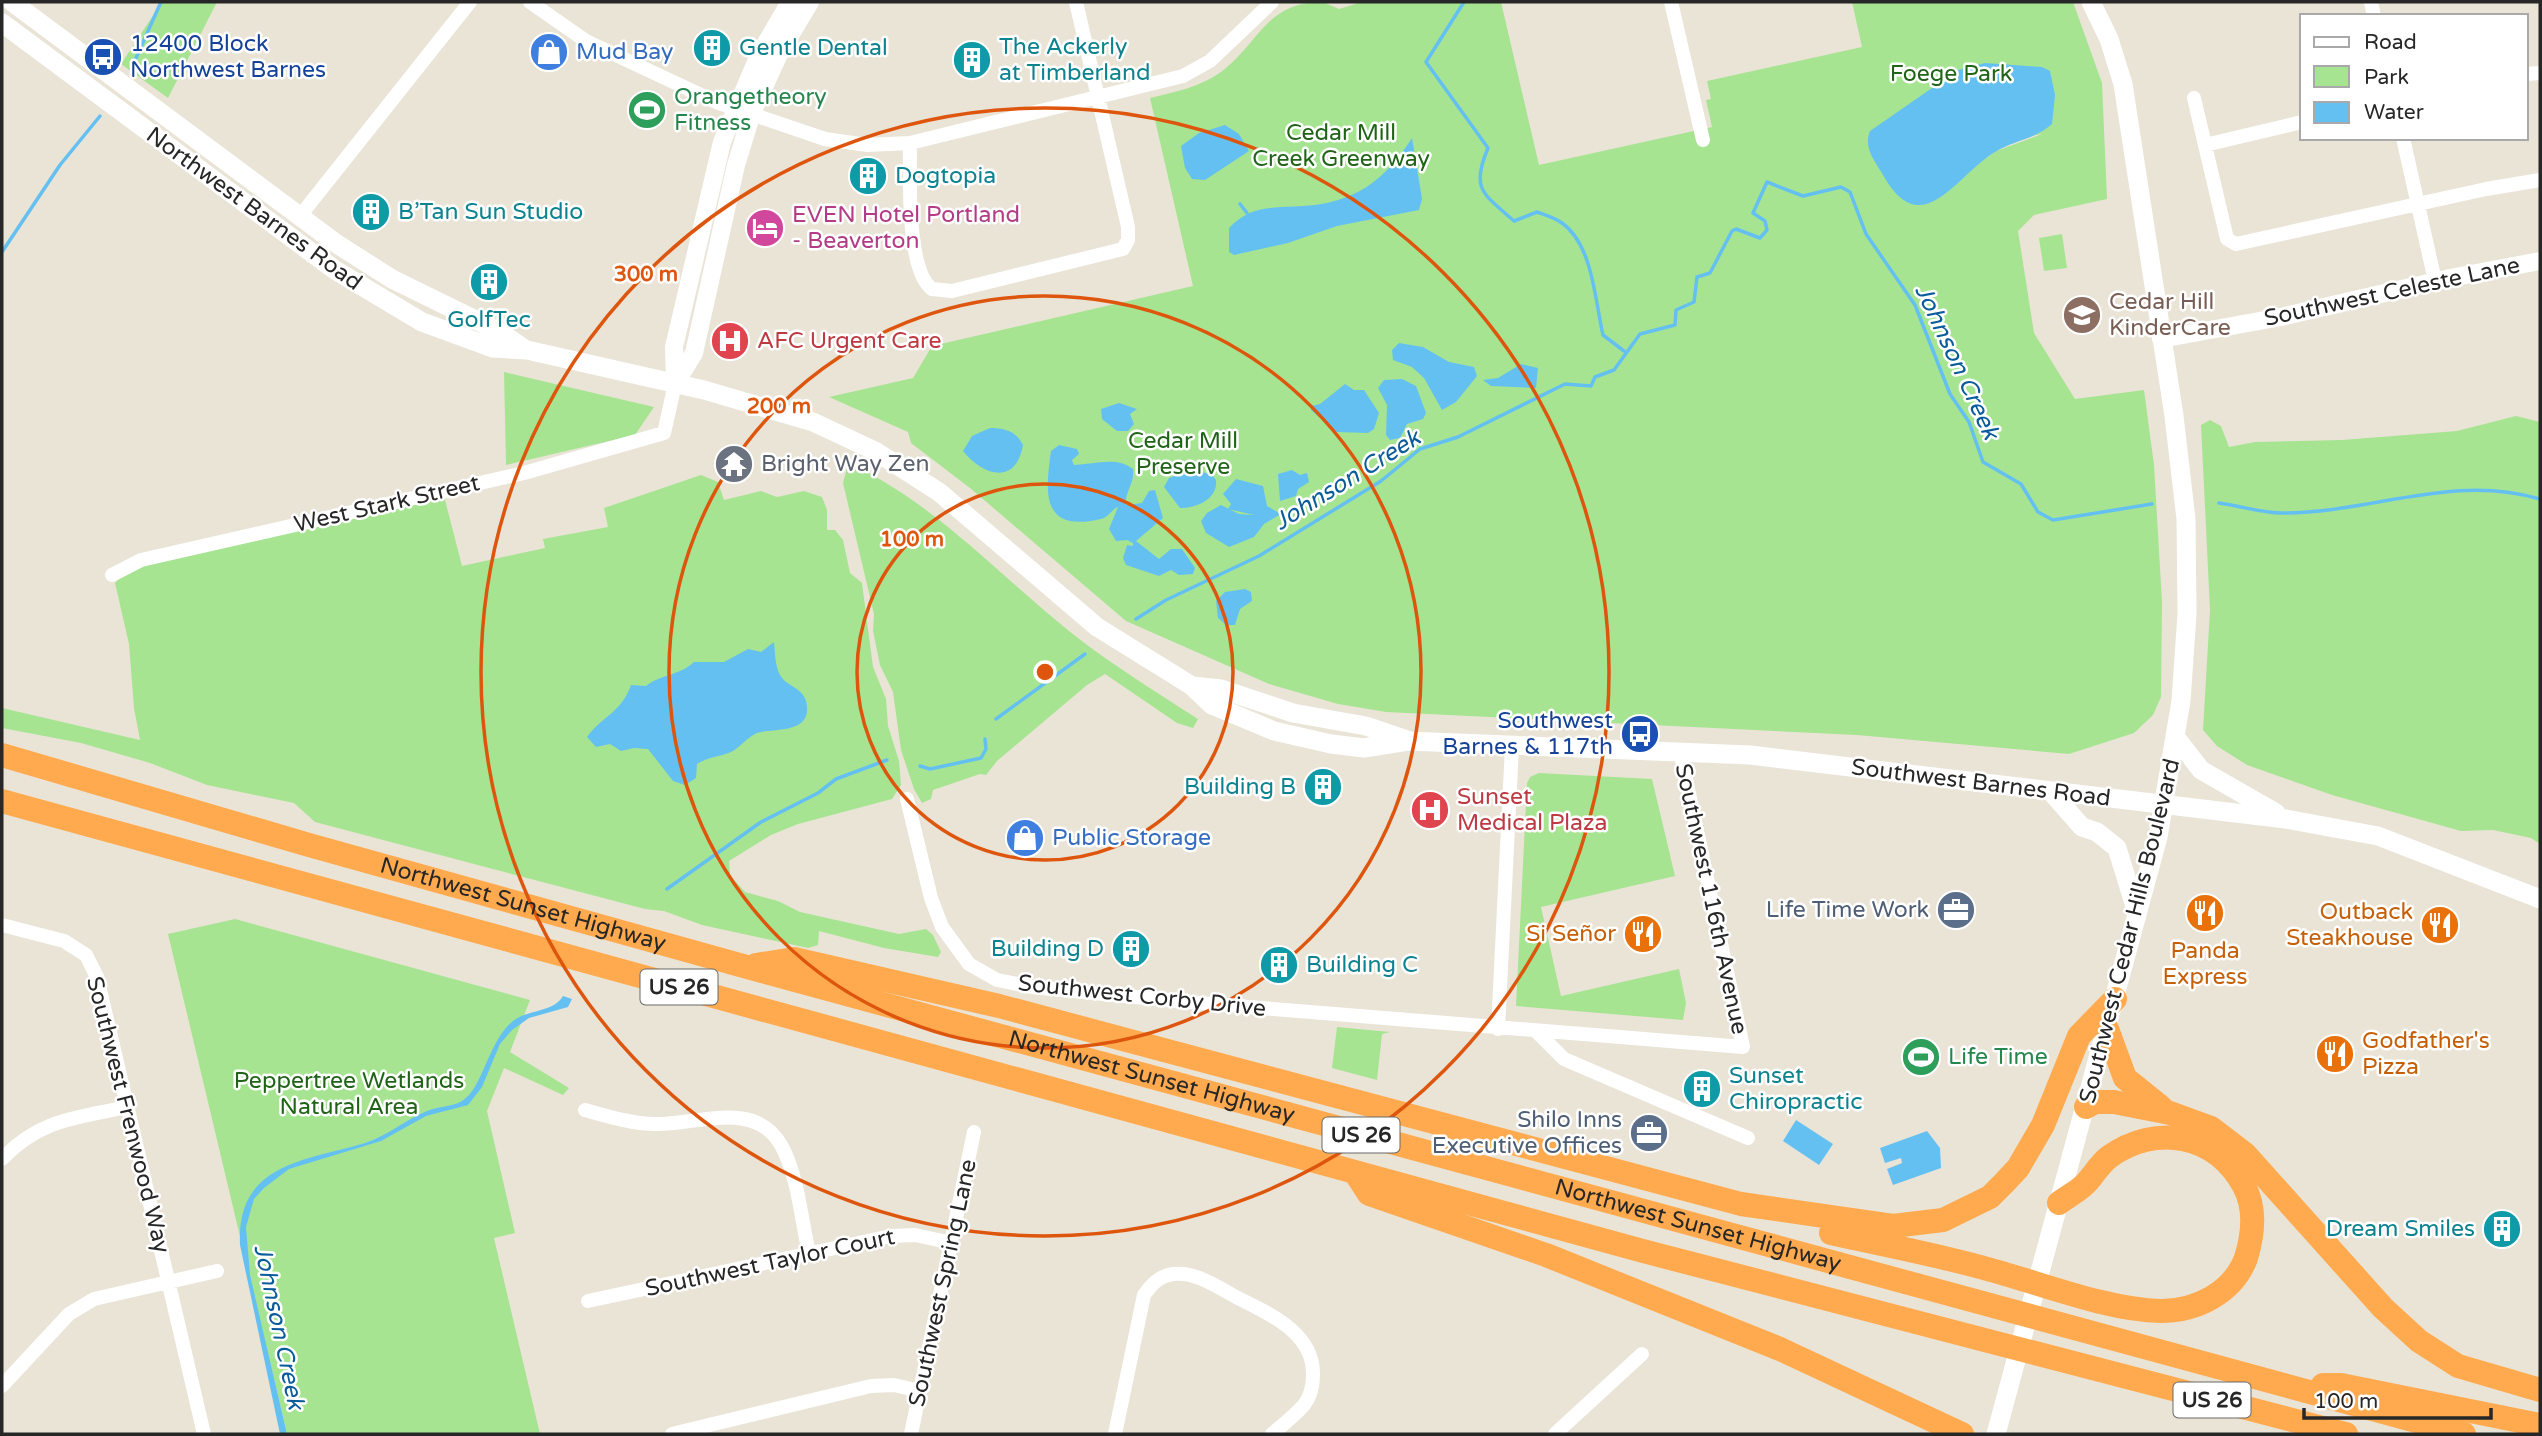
<svg xmlns="http://www.w3.org/2000/svg" width="2542" height="1436" font-family="'Varela Round',sans-serif">
<rect width="100%" height="100%" fill="#eae4d7"/>
<!-- green -->
<path fill="#a6e491" fill-rule="evenodd" d="M162,2H217L168,98L121,64Z
M1323,2L1339,9L1362,2H1501L1539,165L1712,127L1706,100L1711,99L1707,81L1862,47L1852,2H2073L2102,83L2107,199L2034,215L2018,231L2034,333L2075,399L2144,390L2154,465L2162,602L2161,697L2153,715L2134,733L2069,754L1857,735L1386,712L1338,704L1269,684L1126,621L970,488L911,443L908,432L829,397L913,378L932,346L1193,286L1150,98C1175,92 1200,87 1221,72C1260,43 1265,2 1323,2ZM2042,134L1996,151L1976,165L1877,164Z
M2062,234L2067,268L2044,271L2039,238Z
M504,372L654,407L635,435L506,465Z
M2516,416L2540,422V844L2531,838L2493,830L2461,831L2332,795L2247,765L2217,746L2203,730L2210,610L2201,425L2210,420L2221,426L2229,447L2255,442L2342,440L2457,431Z
M855,466C939,507 1002,578 1074,635C1114,666 1156,692 1198,719L1193,728L1177,723L1105,674L1087,685L997,761L986,775L980,774L933,790L931,799L922,803L914,789L901,750L893,692L880,665L873,631L874,614L843,483L847,468Z
M701,475L718,482L724,500L761,491L777,497L804,491L822,497L827,510V530H835L843,540L850,573L862,583L873,667L886,699L888,726L899,761L901,785L892,799L798,824L771,835L729,861L730,875L745,892L778,901L800,912L899,934L926,929L933,935L941,952L938,957L884,948L819,931L818,945L808,948L702,925L664,911L645,909L315,822L294,803L207,785L150,763L81,743L2,728V708L140,740L134,708L129,644L115,583L126,570L444,496L462,566L545,548L543,539L608,527L604,508Z
M1539,773L1652,779L1675,876L1541,907L1561,996L1679,969L1686,1003L1683,1020L1516,1006L1527,783L1530,777Z
M235,919L530,1000L510,1052L569,1088L563,1095L504,1068L487,1111L515,1233L494,1238L540,1434H287L168,934Z
M1337,1027L1390,1032L1382,1034L1377,1080L1332,1068Z"/>
<!-- water -->
<path fill="#65c0f2" d="M1985,63L2042,67L2050,71L2055,95L2052,124C2036,139 2014,140 1995,152C1955,176 1922,244 1883,175C1875,161 1863,148 1870,131L1958,70Z
M1225,125L1239,134L1249,151L1205,180L1192,179L1185,168L1181,146L1199,133Z
M1412,138L1422,199L1419,210L1337,226L1288,243L1234,255L1229,252V228C1251,205 1273,208 1303,206C1355,203 1385,180 1412,138Z
M1399,343L1423,347L1449,362L1474,367L1477,376L1456,402L1442,410L1424,378L1412,367L1393,360L1392,350Z
M1521,364L1538,368L1536,388L1491,386L1483,380L1498,378Z
M1402,379L1416,386L1426,413L1423,419L1407,424L1400,438L1390,440L1386,435L1387,405L1378,388L1384,380Z
M1345,384L1354,390H1364L1379,413L1374,429L1368,433L1336,432L1311,410V406L1320,404Z
M1119,403L1137,409L1130,414L1134,424L1128,431H1117L1102,419L1101,409Z
M990,428C1005,428 1016,431 1023,445C1016,486 983,476 963,451L972,436Z
M1059,445L1077,449L1079,454L1072,460L1074,465C1094,464 1117,456 1133,469C1135,483 1124,493 1126,505L1142,503L1149,491L1155,490L1163,518L1136,541L1159,559L1171,549H1182L1195,568L1193,574L1179,575L1171,570L1159,576L1126,565L1123,558L1127,545L1133,546V543L1127,540L1116,541L1109,529L1118,507C1112,509 1109,517 1101,519C1041,533 1045,493 1051,451Z
M1192,469L1212,475L1216,480C1218,499 1197,508 1180,508L1164,487L1169,478Z
M1292,470L1300,475L1307,473L1309,482L1298,489L1296,496L1280,501L1278,474Z
M1236,479L1263,486L1267,506L1281,514L1264,524L1254,537L1229,547L1206,533L1201,521L1207,513L1221,505L1239,514L1254,515L1228,509L1231,504L1223,494Z
M1245,589L1251,592L1252,601L1240,609L1235,625H1226L1218,618L1216,601L1225,592Z
M774,642C775,652 775,666 780,675C787,687 802,687 806,701C815,737 768,727 755,734C747,738 741,746 733,751C721,757 709,756 697,764L696,778L685,785L673,781L648,749L634,748L621,751L610,744L596,747L587,737C602,716 621,713 631,685L646,686C661,674 679,676 694,662H724L748,649L761,652Z
M563,996L572,999L568,1007L529,1018L512,1030L500,1044L482,1087L468,1105L426,1116L381,1141L289,1169L264,1188L254,1199L246,1227L250,1275L287,1434H280L240,1245C236,1163 305,1161 365,1143C387,1136 405,1120 427,1111C438,1106 452,1107 462,1101C483,1089 488,1041 513,1021C528,1009 553,1013 563,996Z
M1796,1120L1833,1144L1819,1165L1783,1141Z
M1927,1131L1940,1148L1941,1168L1893,1185L1887,1169L1902,1163L1901,1158L1885,1163L1880,1148Z"/>
<g fill="none" stroke-linecap="round" stroke-linejoin="round">
<!-- stream -->
<path stroke="#65c0f2" stroke-width="3.5" d="M1464,2L1426,62L1488,148C1470,190 1484,194 1514,221L1537,212C1545,215 1555,218 1562,223C1593,245 1595,301 1603,335L1624,351
M131,69L161,2
M1240,204L1247,213
M2,252L60,165L100,116
M2219,503C2240,506 2262,513 2283,513C2371,513 2452,473 2540,499
M1136,619L1166,600L1259,556L1381,481L1420,449L1458,437L1565,384L1591,386L1595,377L1614,370L1640,334L1675,325L1676,310L1694,302L1697,277L1710,273L1732,231L1736,229L1760,238L1767,230L1765,221L1753,213L1767,182L1803,196L1841,187L1850,192L1866,234L1915,305L1950,394L1969,422L1983,462L2021,484L2038,512L2053,520L2152,504
M996,719L1085,654
M920,766L930,769L981,758L986,749L985,739
M667,889L761,822L818,793L836,779L887,760"/>
<!-- minor -->
<path stroke="#fff" stroke-width="14" d="M530,2L586,41L716,102L825,139L867,145L910,143L1183,76L1210,61L1272,2
M1671,2L1703,140
M2371,2L2374,16
M2526,74L2540,73
M2194,98L2227,239L2236,244L2486,189L2540,180
M2403,138L2435,281
M910,143C910,174 906,270 932,289L952,291L1123,249L1128,240V227L1076,2
M2205,145L2302,122
M300,216L470,2
M112,575L141,560L524,473L664,433L675,384
M907,799L931,898L942,927L969,964L997,980L1032,987L1187,1002L1743,1047L1680,751
M2,925L64,941L86,955L97,977L204,1434
M1498,1029L1512,746
M1537,1032L1564,1059L1748,1138
M585,1110C607,1116 629,1123 653,1124C695,1126 754,1098 781,1145C798,1175 801,1219 809,1253
M2,1159C40,1119 76,1118 127,1107
M588,1301L891,1236L915,1235L952,1243
M2,1386L69,1314L94,1299L217,1271
M672,1434L871,1386L894,1385L920,1391
M911,1434L974,1132
M1115,1434L1144,1295C1152,1284 1159,1276 1173,1274C1196,1271 1219,1288 1238,1298C1270,1314 1314,1333 1313,1375C1313,1385 1311,1396 1304,1405C1295,1415 1283,1425 1272,1434
M1555,1434L1642,1354"/>
<!-- tertiary -->
<path stroke="#fff" stroke-width="18" d="M2161,339L2281,317L2450,278L2540,261
M675,384L694,353L736,165L752,113L780,52L810,2
M675,384L674,347L722,142L759,55L790,2"/>
<!-- secondary -->
<path stroke="#fff" stroke-width="19" d="M12,2L337,244L392,279L500,332L526,350
M2,23L335,270L422,322L493,348L527,350L704,390L813,422L875,451L939,492L1097,627L1192,686L1212,705L1274,731L1331,744L1364,748L1408,741L1750,755L2286,819L2378,836L2540,899
M1192,686L1221,689L1293,713L1366,726L1407,740
M2177,739L2201,770L2276,813
M2052,793L2082,827L2097,832L2117,848L2137,913
M1996,1434L2158,837L2181,701L2187,614L2186,519L2174,416L2123,84L2109,39L2091,2"/>
<!-- motorway -->
<g stroke="#ffaa4e" stroke-width="24">
<path id="s1" d="M2,755L309,845L747,967L2464,1434"/>
<path d="M2,801L1643,1251L2346,1434"/>
<path d="M756,965L794,959L999,1006L1741,1204L1893,1226L1943,1220L1990,1197L2004,1183L2018,1168L2043,1125L2079,1036L2115,999"/>
<path d="M2107,1029L2125,1078L2161,1107"/>
<path d="M2086,1107L2095,1102H2114L2170,1113L2211,1128L2245,1154L2383,1308L2419,1341L2458,1366L2540,1390"/>
<path d="M1356,1174L1369,1194L1546,1255L1780,1349L1962,1434"/>
<path d="M1831,1233C1884,1245 1939,1255 1991,1270C2043,1284 2108,1310 2161,1311C2196,1311 2233,1293 2246,1258C2253,1235 2256,1208 2244,1186C2216,1134 2156,1123 2109,1157C2100,1164 2095,1173 2088,1181C2081,1190 2068,1196 2059,1203"/>
<path d="M2323,1385H2341L2540,1425"/>
</g>
</g>
<!-- distance rings -->
<g fill="none" stroke="#de560d" stroke-width="3.5">
<circle cx="1045" cy="672" r="188"/>
<circle cx="1045" cy="672" r="376"/>
<circle cx="1045" cy="672" r="564"/>
</g>
<!-- icons -->
<defs>
<g id="building-disc" transform="scale(2.0125)"><circle r="9.5" fill="#0f9aa8" stroke="#fff"/><path d="M-4-6H4V6H1V3H-1V6H-4ZM-2.5-4.3h1.7v1.8h-1.7ZM.8-4.3h1.7v1.8H.8ZM-2.5-1h1.7V.8h-1.7ZM.8-1h1.7V.8H.8Z" fill="#fff"/></g>
<g id="shop-disc" transform="scale(2.0125)"><circle r="9.5" fill="#3f7fe0" stroke="#fff"/><path d="M-5-2.5h2.3a2.7 3.5 0 0 1 5.4 0H5L5.5 6h-11ZM-1.5-2.5h3a1.5 2.3 0 0 0-3 0Z" fill="#fff"/></g>
<g id="bus-disc" transform="scale(2.0125)"><circle r="9.5" fill="#1a4fb4" stroke="#fff"/><path d="M-5-6H5V4H4V6H2V4H-2V6H-4V4H-5ZM-3.5-4V0h7V-4ZM-3.5 1.2v1.5H-2V1.2ZM2 1.2v1.5H3.5V1.2Z" fill="#fff"/></g>
<g id="stadium-disc" transform="scale(2.0125)"><circle r="9.5" fill="#2e9e5b" stroke="#fff"/><path d="M0-5a6.5 5 0 1 0 0 10a6.5 5 0 1 0 0-10ZM-3.5-1.8h7v3.6h-7Z" fill="#fff"/></g>
<g id="hotel-disc" transform="scale(2.0125)"><circle r="9.5" fill="#d1479c" stroke="#fff"/><path d="M-6-4.5h1.5V1H6V5H4.5V3h-9V5H-6ZM-4 0a1.8 1.8 0 1 1 3.6 0ZM.5 0V-2.5h3Q6-2.5 6 0Z" fill="#fff"/></g>
<g id="school-disc" transform="scale(2.0125)"><circle r="9.5" fill="#8d6e63" stroke="#fff"/><path d="M0-5L7-2L0 1L-7-2ZM-4 1L0 2.5L4 1V4Q0 6-4 4Z" fill="#fff"/></g>
<g id="hospital-disc" transform="scale(2.0125)"><circle r="9.5" fill="#e0444e" stroke="#fff"/><path d="M-5-5h3v3.5h4V-5h3V5h-3V1.5h-4V5h-3Z" fill="#fff"/></g>
<g id="temple-disc" transform="scale(2.0125)"><circle r="9.5" fill="#6b7280" stroke="#fff"/><path d="M0-6L5-2H3V0L6.5 2.5H4V6H1.5V3h-3V6H-4V2.5H-6.5L-3 0V-2H-5Z" fill="#fff"/></g>
<g id="office-disc" transform="scale(2.0125)"><circle r="9.5" fill="#5c6f8a" stroke="#fff"/><path d="M-6-3h4V-5.5h4V-3h4V5H-6ZM-1-4.5V-3h2v-1.5ZM-6 0V1H6V0Z" fill="#fff"/></g>
<g id="restaurant-disc" transform="scale(2.0125)"><circle r="9.5" fill="#e8710a" stroke="#fff"/><path d="M-5-6h1v4h1v-4h1v4h1v-4h1v5L-1.5 .5V6h-2V.5L-5-1ZM5-6V6H3V1.5H1.5Q1.5-4 5-6Z" fill="#fff"/></g>
</defs>
<g fill-rule="evenodd">
<use href="#building-disc" x="712" y="48"/>
<use href="#shop-disc" x="549" y="52"/>
<use href="#bus-disc" x="103" y="57"/>
<use href="#building-disc" x="972" y="60"/>
<use href="#stadium-disc" x="647" y="110"/>
<use href="#building-disc" x="868" y="176"/>
<use href="#building-disc" x="371" y="212"/>
<use href="#hotel-disc" x="765" y="228"/>
<use href="#building-disc" x="489" y="282"/>
<use href="#school-disc" x="2082" y="315"/>
<use href="#hospital-disc" x="730" y="341"/>
<use href="#temple-disc" x="734" y="464"/>
<use href="#bus-disc" x="1640" y="734"/>
<use href="#building-disc" x="1323" y="787"/>
<use href="#hospital-disc" x="1430" y="810"/>
<use href="#shop-disc" x="1025" y="838"/>
<use href="#office-disc" x="1956" y="910"/>
<use href="#restaurant-disc" x="2205" y="913"/>
<use href="#restaurant-disc" x="2440" y="925"/>
<use href="#restaurant-disc" x="1643" y="934"/>
<use href="#building-disc" x="1131" y="949"/>
<use href="#building-disc" x="1279" y="965"/>
<use href="#restaurant-disc" x="2335" y="1054"/>
<use href="#stadium-disc" x="1921" y="1057"/>
<use href="#building-disc" x="1702" y="1089"/>
<use href="#office-disc" x="1649" y="1133"/>
<use href="#building-disc" x="2502" y="1229"/>
</g>
<g text-anchor="middle" dominant-baseline="central" stroke-width="5" stroke-linejoin="round" paint-order="stroke">
<!-- shield labels -->
<g fill="#fff" stroke="#686868" stroke-width="2">
<rect x="640.5" y="969.5" width="77" height="35" rx="5"/>
<rect x="1322.5" y="1117.5" width="77" height="35" rx="5"/>
<rect x="2173.5" y="1382.5" width="77" height="35" rx="5"/>
</g>
<g font-size="21" font-weight="bold" fill="#272727">
<text x="679" y="987">US 26</text>
<text x="1361" y="1135">US 26</text>
<text x="2212" y="1400">US 26</text>
</g>
<!-- transit labels -->
<g font-size="23" fill="#164399" stroke="#fff" text-anchor="start">
<text x="130" y="44">12400 Block<tspan x="130" dy="26">Northwest Barnes</tspan></text>
<text x="1613" y="721" text-anchor="end">Southwest<tspan x="1613" dy="26">Barnes &amp; 117th</tspan></text>
</g>
<!-- culture labels -->
<g font-size="23" fill="#0d838f" stroke="#fff" text-anchor="start">
<text x="999" y="47">The Ackerly<tspan x="999" dy="26">at Timberland</tspan></text>
<text x="739" y="48">Gentle Dental</text>
<text x="895" y="176">Dogtopia</text>
<text x="398" y="212">B’Tan Sun Studio</text>
<text x="489" y="320" text-anchor="middle">GolfTec</text>
<text x="1296" y="787" text-anchor="end">Building B</text>
<text x="1104" y="949" text-anchor="end">Building D</text>
<text x="1306" y="965">Building C</text>
<text x="1729" y="1076">Sunset<tspan x="1729" dy="26">Chiropractic</tspan></text>
<text x="2475" y="1229" text-anchor="end">Dream Smiles</text>
</g>
<!-- shop labels -->
<g font-size="23" fill="#366cbe" stroke="#fff" text-anchor="start">
<text x="576" y="52">Mud Bay</text>
<text x="1052" y="838">Public Storage</text>
</g>
<!-- park labels -->
<g font-size="23" fill="#206417" stroke="#fff">
<text x="1951" y="74">Foege Park</text>
<text x="1341" y="133">Cedar Mill<tspan x="1341" dy="26">Creek Greenway</tspan></text>
<text x="1183" y="441">Cedar Mill<tspan x="1183" dy="26">Preserve</tspan></text>
<text x="349" y="1081">Peppertree Wetlands<tspan x="349" dy="26">Natural Area</tspan></text>
</g>
<!-- leisure labels -->
<g font-size="23" fill="#27864d" stroke="#fff" text-anchor="start">
<text x="674" y="97">Orangetheory<tspan x="674" dy="26">Fitness</tspan></text>
<text x="1948" y="1057">Life Time</text>
</g>
<!-- street labels -->
<g font-size="23" fill="#272727" stroke="#fff">
<text transform="translate(254 209) rotate(36)">Northwest Barnes Road</text>
<text transform="translate(2392 292) rotate(-12)">Southwest Celeste Lane</text>
<text transform="translate(387 504) rotate(-13)">West Stark Street</text>
<text transform="translate(1981 783) rotate(7)">Southwest Barnes Road</text>
<text transform="translate(1711 899) rotate(78)">Southwest 116th Avenue</text>
<text stroke="none"><textPath href="#s1" startOffset="542">Northwest Sunset Highway</textPath></text>
<text transform="translate(2130 931) rotate(-76)">Southwest Cedar Hills Boulevard</text>
<text transform="translate(1142 996) rotate(6)">Southwest Corby Drive</text>
<text stroke="none"><textPath href="#s1" startOffset="1194">Northwest Sunset Highway</textPath></text>
<text transform="translate(128 1115) rotate(76)">Southwest Frenwood Way</text>
<text stroke="none"><textPath href="#s1" startOffset="1760">Northwest Sunset Highway</textPath></text>
<text transform="translate(770 1263) rotate(-12)">Southwest Taylor Court</text>
<text transform="translate(943 1283) rotate(-78)">Southwest Spring Lane</text>
</g>
<!-- hotel labels -->
<g font-size="23" fill="#b23c85" stroke="#fff" text-anchor="start">
<text x="792" y="215">EVEN Hotel Portland<tspan x="792" dy="26">- Beaverton</tspan></text>
</g>
<!-- education labels -->
<g font-size="23" fill="#785e54" stroke="#fff" text-anchor="start">
<text x="2109" y="302">Cedar Hill<tspan x="2109" dy="26">KinderCare</tspan></text>
</g>
<!-- health labels -->
<g font-size="23" fill="#be3a42" stroke="#fff" text-anchor="start">
<text x="757" y="341">AFC Urgent Care</text>
<text x="1457" y="797">Sunset<tspan x="1457" dy="26">Medical Plaza</tspan></text>
</g>
<!-- worship labels -->
<g font-size="23" fill="#5b616d" stroke="#fff" text-anchor="start">
<text x="761" y="464">Bright Way Zen</text>
</g>
<!-- service labels -->
<g font-size="23" fill="#4e5e75" stroke="#fff" text-anchor="end">
<text x="1929" y="910">Life Time Work</text>
<text x="1622" y="1120">Shilo Inns<tspan x="1622" dy="26">Executive Offices</tspan></text>
</g>
<!-- food labels -->
<g font-size="23" fill="#c56008" stroke="#fff" text-anchor="end">
<text x="2413" y="912">Outback<tspan x="2413" dy="26">Steakhouse</tspan></text>
<text x="1616" y="934">Si Señor</text>
<text x="2205" y="951" text-anchor="middle">Panda<tspan x="2205" dy="26">Express</tspan></text>
<text x="2362" y="1041" text-anchor="start">Godfather's<tspan x="2362" dy="26">Pizza</tspan></text>
</g>
<!-- water labels -->
<g font-size="24" font-style="italic" fill="#095b99" stroke="#fff">
<text transform="translate(1957 362) rotate(65)">Johnson Creek</text>
<text transform="translate(1347 480) rotate(-32)">Johnson Creek</text>
<text transform="translate(279 1327) rotate(78)">Johnson Creek</text>
</g>
</g>
<circle cx="1045" cy="672" r="10" fill="#de560d" stroke="#fff" stroke-width="3.5"/>
<g font-size="21" text-anchor="middle" font-weight="bold" fill="#de560d" stroke="#fff" stroke-width="5" stroke-linejoin="round" paint-order="stroke">
<text x="646" y="281">300 m</text>
<text x="779" y="413">200 m</text>
<text x="912" y="546">100 m</text>
</g>
<!-- border -->
<rect width="2542" height="1436" fill="none" stroke="#272727" stroke-width="7"/>
<!-- legend -->
<rect x="2300" y="14" width="228" height="126" fill="#ffffff" stroke="#a9a9a9" stroke-width="2"/>
<rect x="2314" y="37" width="35" height="10" fill="#ffffff" stroke="#a9a9a9" stroke-width="2"/>
<text x="2364" y="49" font-size="21" fill="#272727">Road</text>
<rect x="2314" y="66" width="35" height="21" fill="#a6e491" stroke="#a9a9a9" stroke-width="2"/>
<text x="2364" y="84" font-size="21" fill="#272727">Park</text>
<rect x="2314" y="102" width="35" height="21" fill="#65c0f2" stroke="#a9a9a9" stroke-width="2"/>
<text x="2364" y="119" font-size="21" fill="#272727">Water</text>
<!-- scale -->
<path d="M2304 1408v10h187v-10" fill="none" stroke="#272727" stroke-width="3.5"/>
<text x="2314" y="1408" font-size="21" fill="#272727" stroke="#ffffff" stroke-width="5" paint-order="stroke">100 m</text>
</svg>
